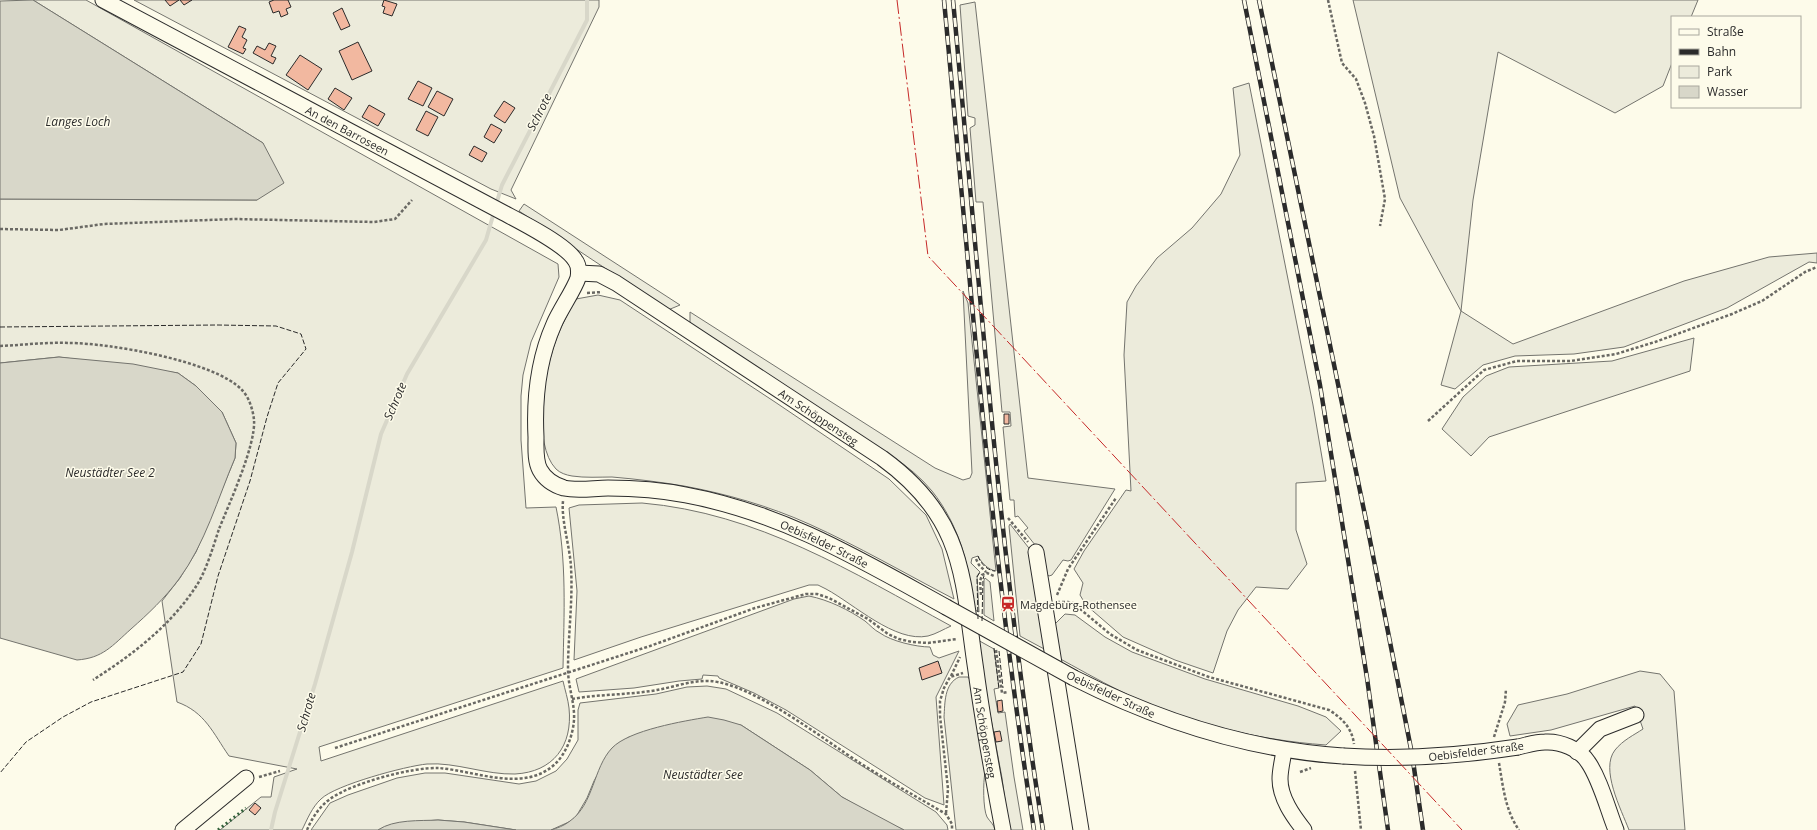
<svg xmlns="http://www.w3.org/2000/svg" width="1817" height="830" font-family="'Open Sans',sans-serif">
<rect width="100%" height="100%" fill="#fdfbea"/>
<!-- green -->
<path fill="#ecebdb" stroke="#74746e" d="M33,0H86L558,264L559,277L531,342L523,375L521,396V440L526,508L556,507C567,560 564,614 563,668L319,747L321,761L563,681C565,690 568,699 569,708C573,746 553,772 515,774C486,775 456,762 427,764C406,766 335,785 321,799C312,807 307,820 302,830H220L261,797H271L274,777L297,769L229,756C213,733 205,712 177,702L162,601L180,578L196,552L235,458L236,443L222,412L196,386L178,373L59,357L0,363V199L257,200L263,143Z
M134,0H599V7L511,190L516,199L491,189Z
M1353,0H1698L1691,17H1672V63L1663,86L1615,113L1498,52L1473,200L1461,311L1513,344L1684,281L1769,257L1817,253V263L1809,262L1727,308L1624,347L1574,354L1515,356L1483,365L1455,389L1441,385L1461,311L1400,198Z
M975,2L1028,478L1115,489L1071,560L1068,561L1063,560L1052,575L1049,576L1043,572L1039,550L1024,531L1028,528L1018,516L1015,517L1014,500H1010L1003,427L1011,426L1010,412H1002L983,202H976L970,128L975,125V118L968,116L960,5Z
M1249,83L1313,405L1326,481L1296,483V530L1307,564L1288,589L1256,587L1238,610L1227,631L1213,673L1175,660L1123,637L1086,605L1080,595L1083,583L1074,569L1084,551L1126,490L1131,491L1124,355L1127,302L1136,286L1157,258L1192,228L1221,194L1240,155L1233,88Z
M524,204L680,305L668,310L519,211Z
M963,291L968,303L996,571C988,570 981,562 978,556L972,558L971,563L980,572L977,576L979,612L973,609C970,566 959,525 932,491C909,463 877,447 847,428C795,393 742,359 690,324V312L935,468L963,480L970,478L972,473Z
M598,295L620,300L775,402L889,479L926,515L942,549L954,599C906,574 858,546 809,524C769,506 727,494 684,486C660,482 636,479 612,477C599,477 585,478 572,476C566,475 560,473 556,469C532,444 544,373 555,343C560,328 568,313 576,299Z
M1694,338L1690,371L1489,437L1471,456L1442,429L1463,397L1486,376L1509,367L1612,361Z
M642,503C758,513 852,572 951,626C944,629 936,634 928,636C895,643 854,604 826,589L818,585H809L641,637L574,660L577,591L569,508L579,505Z
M1010,524L1032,552L1046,650L1020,636L1009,526Z
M985,578L990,582L994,621L984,615V580Z
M809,596C829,600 849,610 865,621C870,625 874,630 880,633C891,641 916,647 930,647L933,655L939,658L959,651L936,697L944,805L925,798L786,710L754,693L719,678L718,676L703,675L702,679L679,681L634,688L579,692L576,679L794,599Z
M1065,614L1075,615L1105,637L1132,652L1205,679L1298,706L1326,717L1341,731L1326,745C1255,740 1183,722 1120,691C1098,680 1077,668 1055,656L1054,625Z
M976,639L994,649L999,688L994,689L998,713L1005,712L1014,777L1023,830H1009L1002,778Z
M1640,671L1660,674L1674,691L1685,830H1629C1621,809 1600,769 1615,750C1623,740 1634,735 1643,729L1635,706L1551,730L1510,736L1507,724L1518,705L1567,694Z
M959,677H968L970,680L985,773C983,782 983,809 987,817C990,822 994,824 995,830H956L944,717C945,703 944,684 959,677Z
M707,686L726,689L777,713L936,812L947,825L948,830H904L880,819L842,797L810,770L741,725L629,737L612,748L594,781L587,798L577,815L571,821L551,830H516L464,822L438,820L399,823L387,826L378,830H311L330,803L348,795L397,778L425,773H445L519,784L536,781L556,771L567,759L578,740V710L580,703L656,694L687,687Z"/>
<!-- water -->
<path fill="#d8d7c9" stroke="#74746e" d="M33,0L263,143L284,183L257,200L0,199V1Z
M59,357L133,364L178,373L196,386L222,412L236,443L235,458C218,498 205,544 179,579C165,598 148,614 131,629C112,646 103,658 77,660L0,638V363Z
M708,717L724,720L741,725L810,770L842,797L904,830H551C557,828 564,826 570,821C594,804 593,768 612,748C629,730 684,721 708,717Z
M438,820L464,822L516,830H378C394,819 420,821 438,820Z"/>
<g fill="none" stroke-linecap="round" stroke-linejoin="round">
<!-- stream -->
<path stroke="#d8d7c9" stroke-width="4" d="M496,205L502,185L587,20V0
M271,830L275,812L315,684L352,552L381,434L407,374L486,240L494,212"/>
</g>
<!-- building -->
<path fill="#f2b8a0" stroke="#2b2b2b" d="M165,0H179L170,6Z
M180,0H192L184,5Z
M274,0H288L291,7L286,9L288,14L281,17L279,11L273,13L269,2Z
M384,0L397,4L392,16L383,13L385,7L382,6Z
M342,8L350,26L341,30L333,13Z
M239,26L246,29L242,37L247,40L243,48L246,49L243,54L228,47Z
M358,42L372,71L352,80L339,51Z
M269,43L276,46L271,56L276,58L273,64L253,53L257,46L265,50Z
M300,55L322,69L308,90L286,75Z
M418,81L432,88L423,106L408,99Z
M335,88L352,98L344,110L328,99Z
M437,91L453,99L444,116L428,107Z
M504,101L515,108L505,123L494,116Z
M369,105L385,114L378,126L362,117Z
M426,111L438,117L428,136L416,130Z
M491,124L502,130L494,143L484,137Z
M474,146L487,153L482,162L469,155Z
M1004,414H1009V424H1004Z
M938,661L942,673L922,680L919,668Z
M1002,700L1003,711L998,712L997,701Z
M1000,731L1002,741L996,742L994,732Z
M255,803L261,808L255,815L249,810Z"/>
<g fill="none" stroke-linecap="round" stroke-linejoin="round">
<!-- minor casing -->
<g stroke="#2b2b2b" stroke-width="17">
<g id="minor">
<path id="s1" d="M103,0L504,213C521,222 565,244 575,260C579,265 579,272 578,278C574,290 560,310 554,324C538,360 534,398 536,437C536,448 535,461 540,470C545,479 554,485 564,488C578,491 594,488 608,488C634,488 661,490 686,495C783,513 861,560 946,607"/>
<path id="s2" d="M579,273L599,274L616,283L882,458C966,519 962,578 976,671C983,724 993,777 1003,830"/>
<path d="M1036,552L1081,830"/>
<path d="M1074,678C1159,721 1248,750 1343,756"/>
<path d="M1518,747C1527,745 1536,742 1545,742C1560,741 1580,749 1588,762C1600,779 1608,810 1616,830"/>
<path d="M1284,750C1283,759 1280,769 1280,779C1280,798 1293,816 1304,830"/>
<path d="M1577,752L1600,729L1636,715"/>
<path d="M183,830L246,778"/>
</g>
</g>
<!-- path -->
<path stroke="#6a6964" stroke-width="2.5" stroke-dasharray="3 2" stroke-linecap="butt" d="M1328,0L1342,63L1356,79L1365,103L1374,136L1385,199L1380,226
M0,229L59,230L104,224L235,219L374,222L395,219L412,200
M587,293L602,292
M0,346C23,345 46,342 69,343C109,343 215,361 242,390C249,397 253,410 254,420C256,445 229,504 219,529C213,547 206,572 195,588C169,627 132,655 93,680
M1428,421L1484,370L1517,361H1571L1616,354L1655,342L1732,314L1762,301L1805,272L1817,267
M1008,518L1028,542
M976,559L979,565L986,572
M981,595L980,581L982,575L987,573L994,576
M1057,595L1068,569L1116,498
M1057,602H1068L1073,603L1110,634L1137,650L1209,677L1329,710C1342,718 1352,728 1354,744
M996,650L1002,693L1008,692
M951,676L960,657
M572,699C600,694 629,695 657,690C674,687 692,680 710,681C753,684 823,739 860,763C888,781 917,797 946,814L952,824V830
M1494,737L1505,702L1506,689
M335,748L650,646L755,608L806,594H817L829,598L868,619L888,634L899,639L912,642L928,643L957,639
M1499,763C1503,786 1505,810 1519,830
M1355,771L1361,830
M1300,772L1311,768
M259,777L280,771
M946,813L948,789L940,716V701L944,688L950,677L963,673
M307,830C312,818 319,807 330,799C352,783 412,767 439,768C476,771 524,793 555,764C566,754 573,735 574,720C575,703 568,687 568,669C568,636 573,601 571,567C570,547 561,520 563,501"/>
<!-- minor -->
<use href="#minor" stroke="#fdfbea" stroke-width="15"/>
<!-- rail casing -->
<g stroke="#2b2b2b" stroke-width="4.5">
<path id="rail" d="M944,0C970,277 991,555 1034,830
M953,0C979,277 999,555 1043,830
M1244,0L1320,385L1367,678L1388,830
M1259,0L1367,525L1412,754L1423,830"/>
</g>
<!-- rail -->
<use href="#rail" stroke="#fdfbea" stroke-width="3" stroke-dasharray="9" stroke-linecap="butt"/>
<!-- minor-bridge casing -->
<g stroke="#2b2b2b" stroke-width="17" stroke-linecap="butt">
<path id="minor-bridge" d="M946,607L1074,678
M1343,756C1402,760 1459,756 1518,747"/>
</g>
<!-- minor-bridge -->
<use href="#minor-bridge" stroke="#fdfbea" stroke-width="15"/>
<!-- hedge -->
<path stroke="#34623c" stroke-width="3" stroke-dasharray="2 3" stroke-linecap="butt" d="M218,830L246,808"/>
<!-- fence -->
<path stroke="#2b2b2b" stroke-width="1" stroke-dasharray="5 2" stroke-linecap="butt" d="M0,327L218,325L276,326L301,334L306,349L278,383L267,417L250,481L218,576L201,644L183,672L91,702L63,717L26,742L0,773
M978,556C980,563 988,571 995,571
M978,619L977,577L980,572
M982,621L983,579L984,576
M994,648L999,689
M999,651L1003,688"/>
<!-- power -->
<path stroke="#c62828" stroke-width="1" stroke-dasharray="14 3 2 3" stroke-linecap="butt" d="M897,0L928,256L1462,830"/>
</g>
<!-- icons -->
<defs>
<g id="station-bare" transform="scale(1.2)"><path d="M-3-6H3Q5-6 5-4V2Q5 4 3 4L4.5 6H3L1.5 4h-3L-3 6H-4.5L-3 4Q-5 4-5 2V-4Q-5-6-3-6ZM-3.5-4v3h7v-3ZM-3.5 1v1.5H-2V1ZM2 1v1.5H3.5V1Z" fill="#c62828" stroke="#fdfbea" stroke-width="2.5" paint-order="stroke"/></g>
</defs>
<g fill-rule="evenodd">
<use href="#station-bare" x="1008" y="604"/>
</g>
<g text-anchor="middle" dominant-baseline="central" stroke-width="3" stroke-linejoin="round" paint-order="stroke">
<!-- street labels -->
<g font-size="11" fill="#2b2b2b" stroke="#fdfbea">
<text stroke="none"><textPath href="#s1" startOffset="277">An den Barroseen</textPath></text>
<text stroke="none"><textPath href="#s2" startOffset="282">Am Schöppensteg</textPath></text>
<text stroke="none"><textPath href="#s1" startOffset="1060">Oebisfelder Straße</textPath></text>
<text transform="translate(1111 694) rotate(25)">Oebisfelder Straße</text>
<text stroke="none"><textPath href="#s2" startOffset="662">Am Schöppensteg</textPath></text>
<text transform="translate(1476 751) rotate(-7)">Oebisfelder Straße</text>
</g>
<!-- poi labels -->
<g font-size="11" fill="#2b2b2b" stroke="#fdfbea" text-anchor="start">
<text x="1020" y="604">Magdeburg-Rothensee</text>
</g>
<!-- water labels -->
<g font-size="12" font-style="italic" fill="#2b2b2b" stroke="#fdfbea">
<text transform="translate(539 112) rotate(-63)">Schrote</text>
<text x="78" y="121">Langes Loch</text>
<text transform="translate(395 401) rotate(-67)">Schrote</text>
<text x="110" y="472">Neustädter See 2</text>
<text transform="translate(306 712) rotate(-74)">Schrote</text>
<text x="703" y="774">Neustädter See</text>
</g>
</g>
<!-- legend -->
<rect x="1671" y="16" width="130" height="92" fill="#fdfbea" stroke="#a9a89e"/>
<rect x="1679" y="29" width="20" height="6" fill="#fdfbea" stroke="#a9a89e"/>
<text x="1707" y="36" font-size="12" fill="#2b2b2b">Straße</text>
<rect x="1679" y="49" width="20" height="6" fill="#2b2b2b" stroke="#a9a89e"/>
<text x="1707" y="56" font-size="12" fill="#2b2b2b">Bahn</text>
<rect x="1679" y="66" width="20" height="12" fill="#ecebdb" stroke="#a9a89e"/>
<text x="1707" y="76" font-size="12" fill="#2b2b2b">Park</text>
<rect x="1679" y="86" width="20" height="12" fill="#d8d7c9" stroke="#a9a89e"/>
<text x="1707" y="96" font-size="12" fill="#2b2b2b">Wasser</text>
</svg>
